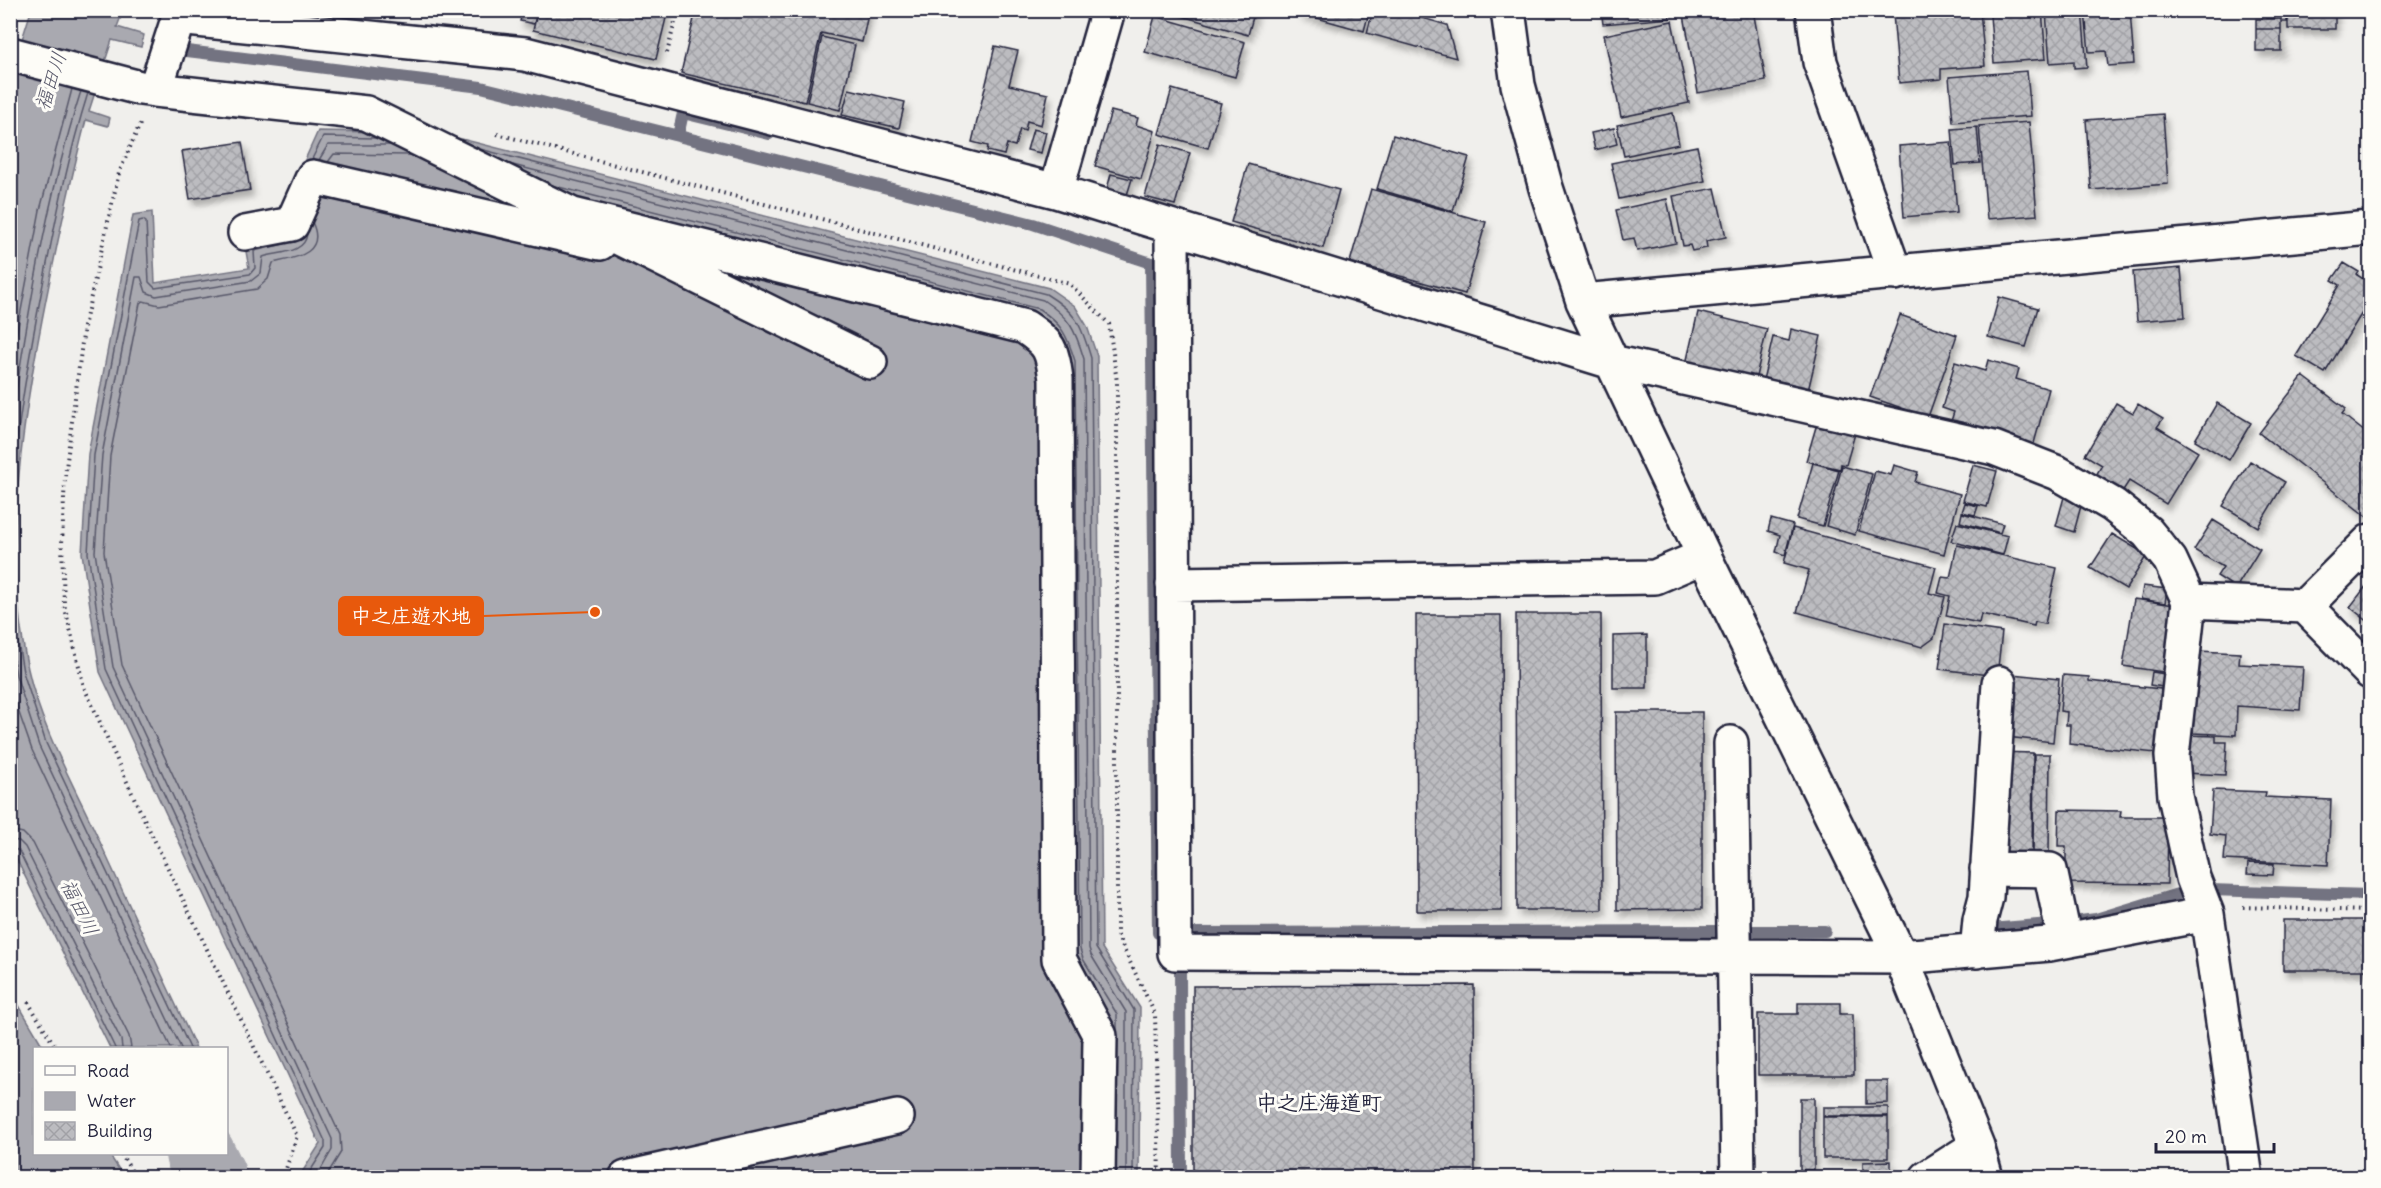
<svg xmlns="http://www.w3.org/2000/svg" width="2381" height="1188" font-family="Delius,'Klee One',sans-serif">
<defs>
<pattern id="building-cross-hatch" width="8" height="8" patternUnits="userSpaceOnUse" patternTransform="scale(1.5)"><rect width="8" height="8" fill="#bcbcc0"/><path d="M0 0l8 8M0 8l8-8" fill="none" stroke="#a1a1a6"/></pattern>
<filter id="shadow"><feDropShadow dx="3.5" dy="6" stdDeviation="3" flood-color="#0004"/></filter>
</defs>
<rect width="100%" height="100%" fill="#f0efec"/>
<filter id="ink" filterUnits="userSpaceOnUse"><feTurbulence type="fractalNoise" baseFrequency=".0167" numOctaves="2"/><feDisplacementMap in="SourceGraphic" scale="12" xChannelSelector="R" yChannelSelector="G"/><feConvolveMatrix kernelMatrix="1 2 1 2 8 2 1 2 1" color-interpolation-filters="sRGB"/></filter>
<g filter="url(#ink)">
<!-- water -->
<path fill="#a9a9b0" stroke="#737381" stroke-width="1.5" d="M31,11H123L117,27L144,35L141,47L112,40L89,111L110,118L108,126L86,120C69,186 55,253 42,320C20,435 3,553 28,669C40,724 69,776 93,827C127,901 162,975 196,1048H110L11,848V74Z
M318,131L438,133L1049,288L1075,306L1087,326L1097,356L1102,948L1140,1008L1139,1177L305,1178L301,1174L320,1144L100,672L82,553L88,454L133,215L152,212L155,283L249,268L245,246L279,217Z
M11,992L44,1048H34V1154H109L124,1177H11Z"/>
<g fill="none" stroke-linecap="round" stroke-linejoin="round">
<!-- shore -->
<path stroke="#58586a" stroke-width="1.5" d="M480,149L1046,294C1077,313 1081,324 1091,358L1096,948L1134,1010L1133,1178
M312,159L323,137L376,138
M319,160L328,145H391
M328,162L334,154L410,155
M513,165L1043,300C1070,318 1075,329 1084,359L1089,948L1091,955L1126,1012V1178
M551,185L1039,309C1062,324 1067,335 1075,361L1080,949L1083,959L1117,1014V1033
M312,222C327,254 295,258 273,263L268,279L257,289L159,305L143,301L140,303L110,456L104,552L122,665L340,1135L341,1152L325,1178
M307,234C305,254 278,252 263,257L261,273L251,281L156,296L146,292L141,277H136L102,455L95,552L113,667L332,1139V1150L316,1178
M288,243L254,251L255,268L250,274L155,288L149,282L146,222L143,220L139,221L94,455L88,553L106,669L325,1141V1148L309,1173L308,1178
M10,369L40,210L72,89
M10,433C27,318 46,201 81,91
M10,511C15,436 28,362 42,289C55,223 68,156 88,93
M10,569L13,613L23,672L46,743L190,1048
M10,643L16,675L39,746L181,1048
M10,687L32,750L171,1048
M10,830L23,833L33,843L129,1036L131,1048
M10,840L19,841L25,847L121,1040L122,1048
M10,847L19,851L115,1048"/>
<!-- stream -->
<path stroke="#737381" stroke-width="12" d="M187,51L481,87L1033,224L1151,263L1158,933H1163
M678,136L683,113L769,134
M2210,890L2370,895
M2072,922L2096,919L2181,893
M1990,929L2050,924
M1748,931H1825
M1187,933L1716,931
M1180,969L1181,1178"/>
<!-- river -->
<path stroke="#a9a9b0" stroke-width="70" d="M200,1154L212,1178"/>
</g>
<!-- building -->
<path fill="url(#building-cross-hatch)" stroke="#22223b" stroke-width="1.5" filter="url(#shadow)" d="M523,10H537L534,24L520,21Z
M538,10H668L656,59L533,30Z
M696,10H869L862,42L821,33L805,102L681,73Z
M1161,10H1255L1248,35Z
M1300,10H1348L1368,16L1364,31L1299,13Z
M1373,10H1395L1447,25L1456,58L1367,33Z
M1601,10H1669L1670,18L1603,24Z
M1710,10H1753L1766,81L1698,93L1684,15Z
M1939,10H1980L1985,66L1941,69V79L1899,83L1893,14Z
M2016,10H2042L2046,59L1994,63L1990,16L2016,14Z
M2082,10L2087,67L2074,68V61L2050,63L2046,12Z
M2130,10L2134,64L2108,66L2106,51L2089,52L2085,12Z
M2266,10H2277V18H2266Z
M2288,10H2335V29H2288Z
M2366,10H2370V29H2366Z
M2281,11H2287V22H2281Z
M1155,16L1245,42L1235,77L1145,52Z
M2256,19H2281V29H2256Z
M1672,21L1689,103L1621,117L1604,35Z
M2256,29H2281V51H2256Z
M822,37L855,45L840,110L807,102Z
M995,46L1018,51L1009,85L1048,94L1041,125L1027,121L1025,131L1020,129L1015,146L1007,144L1004,155L987,151L988,146L972,142Z
M2027,71L2031,116L1953,122L1949,77Z
M849,89L905,102L899,128L842,115Z
M1172,89L1221,103L1208,148L1159,134Z
M1111,111L1138,118L1136,125L1155,131L1141,179L1095,166Z
M1673,113L1679,144L1624,156L1617,125Z
M2163,114L2168,184L2091,190L2086,120Z
M2029,122L2037,215L1987,219L1979,126Z
M1977,127L1980,163L1955,165L1952,129Z
M1614,128L1617,144L1595,150L1591,133Z
M1033,129L1046,132L1041,153L1027,150Z
M1393,135L1469,157L1453,211L1377,189Z
M242,142L250,190L190,199L182,151Z
M1951,142L1957,212L1904,217L1899,146Z
M1160,144L1190,153L1175,205L1145,197Z
M1697,146L1705,181L1619,199L1611,163Z
M1248,164L1339,190L1323,248L1231,222Z
M1111,174L1132,179L1127,195L1107,189Z
M1715,188L1726,237L1706,241L1707,248L1692,251L1690,245L1683,246L1673,196Z
M1371,189L1486,222L1465,294L1350,262Z
M1667,199L1676,243L1637,251L1634,238L1623,240L1616,210Z
M2344,263L2359,272L2357,275L2370,283V300L2325,373L2296,356L2340,285L2332,280Z
M2181,268L2185,317L2137,321L2133,272Z
M1999,297L2038,308L2026,347L1988,337Z
M1698,312L1767,329L1755,381L1686,364Z
M1900,315L1957,335L1928,417L1870,397Z
M1791,329L1821,336L1808,391L1763,380L1773,337L1789,341Z
M1988,360L2019,369L2016,379L2049,389L2033,447L1950,424L1954,412L1942,408L1955,362L1985,371Z
M2303,376L2346,409L2342,414L2370,436V512L2367,517L2259,433Z
M2116,403L2133,413L2138,404L2163,419L2157,427L2198,452L2166,504L2129,481L2122,492L2095,477L2102,465L2085,455Z
M2217,403L2251,423L2229,460L2195,440Z
M1818,420L1856,430L1846,465L1841,464L1840,469L1806,461Z
M2250,461L2285,482L2258,527L2223,506Z
M1813,463L1839,470L1823,526L1797,519Z
M1894,465L1918,472L1915,482L1960,494L1944,554L1859,531L1875,471L1891,475Z
M1973,465L1997,471L1987,507L1963,501Z
M1842,466L1872,474L1855,535L1826,526Z
M2064,497L2082,502L2074,532L2056,526Z
M1965,503L1978,506L1975,515L1962,512Z
M1962,513L2003,524L2000,533L1960,522Z
M1771,519L1793,525L1785,555L1776,552L1780,535L1768,531Z
M2213,520L2260,549L2236,588L2217,576L2223,567L2194,550Z
M1957,523L2008,536L2003,555L1951,541Z
M1793,528L1936,567L1929,593L1945,597L1934,638L1922,647L1797,612L1809,570L1784,563Z
M2112,534L2147,555L2126,589L2090,568Z
M1957,545L2057,568L2045,624L2035,622L2034,626L1981,614L1979,623L1946,616L1950,596L1938,593L1942,577L1950,578Z
M2370,581V623L2350,607Z
M2143,586L2167,589L2165,603L2141,599Z
M2134,599L2174,605L2163,672L2123,666Z
M1516,614H1601L1602,910H1517Z
M1416,615H1501L1502,911H1417Z
M1945,624L2002,632L1997,676L1939,669Z
M1647,635V688H1613V636Z
M2198,651L2240,653L2239,664L2303,667L2300,710L2237,706L2236,735L2193,733Z
M2152,672L2165,674L2163,687L2150,685Z
M2012,674L2059,679L2053,742L2006,737Z
M2063,675L2089,677V681L2161,689L2156,753L2069,744L2070,725H2066L2067,712L2060,711Z
M1616,712H1702V909L1617,910Z
M2186,735L2216,736V742H2227L2225,775L2185,773Z
M1997,752L2033,753L2032,855H1995Z
M2034,754H2050L2049,855H2033Z
M2213,790L2266,792L2265,797L2331,800L2328,865L2224,860L2226,836L2210,834Z
M2059,810L2121,811L2120,817H2168L2167,884L2066,883V846H2058Z
M2248,863L2274,864L2273,875L2247,874Z
M2283,920H2370V970H2283Z
M1474,985L1475,1178H1193V986Z
M1798,1003H1840V1014H1853L1854,1075H1758V1014H1798Z
M1866,1081H1888V1103L1866,1104Z
M1800,1098H1814V1170H1800Z
M1823,1107H1888V1116H1823Z
M1823,1117H1888V1158H1823Z
M1891,1161V1178H1863V1162Z"/>
<g fill="none" stroke-linecap="round" stroke-linejoin="round">
<!-- minor casing -->
<g stroke="#22223b" stroke-width="38">
<path id="minor" d="M181,10L155,90L366,113L870,362
M1508,10L1518,85L1546,188L1583,301L1704,556L1901,957L1977,1146L1986,1178
M1813,10L1820,62L1895,273
M178,18L525,54L1056,191L1612,362L1994,448L2058,473L2113,505L2147,532L2170,560L2189,601L2172,756L2175,796L2193,878L2207,914L2246,1178
M10,54L140,88L155,90
M1056,191L1108,10
M573,215L1025,327C1050,344 1052,349 1056,379L1059,959L1100,1036L1098,1178
M1172,227L1175,953L1901,957L2049,944L2207,914
M245,233L292,224L313,177L600,243
M1583,301L2370,228
M1173,584L1655,577L1704,556
M2189,601L2305,606L2370,672
M2305,606L2370,541
M1731,743L1738,1178
M1987,869L2050,870L2065,941
M1977,951L1980,920L1986,897L1999,683
M626,1178L897,1117
M1927,1178L1977,1146"/>
</g>
<!-- path -->
<path stroke="#22223b" stroke-width="4" stroke-dasharray="1.5 4.5" stroke-linecap="butt" d="M667,53L678,10
M140,124L119,173L84,327L65,476L62,544L64,604L84,687L137,804L297,1136L284,1175
M497,134L1070,284L1109,324L1117,382V935L1155,1014L1159,1178
M2243,907L2370,911
M28,1002L56,1048
M121,1154L136,1178"/>
<!-- minor -->
<use href="#minor" stroke="#fdfcf7" stroke-width="33"/>
</g>
</g>
<g text-anchor="middle" dominant-baseline="central" stroke-width="6" stroke-linejoin="round" paint-order="stroke">
<!-- water labels -->
<g font-size="20" font-style="italic" fill="#58586a" stroke="#fdfcf7">
<text transform="translate(50 81) rotate(-72)">福田川</text>
<text transform="translate(80 907) rotate(64)">福田川</text>
</g>
<!-- quarter labels -->
<g font-size="21" font-weight="bold" fill="#22223b" stroke="#fdfcf7">
<text x="1319" y="1102">中之庄海道町</text>
</g>
</g>
<!-- callouts -->
<path fill="none" stroke="#e8590c" stroke-width="2" d="M595 612L483 616"/>
<circle fill="#e8590c" stroke="#fdfcf7" stroke-width="2" cx="595" cy="612" r="6"/>
<rect fill="#e8590c" stroke="#e8590c" stroke-width="2" x="339" y="597" width="144" height="38" rx="6"/>
<g font-size="20" text-anchor="middle" font-weight="bold" fill="#fff">
<text x="411" y="623">中之庄遊水地</text>
</g>
<!-- margin -->
<rect width="2381" height="1188" fill="none" stroke="#fdfcf7" stroke-width="36"/>
<rect x="18" y="18" width="2345" height="1152" fill="none" stroke="#22223b" stroke-width="2" filter="url(#ink)"/>
<!-- legend -->
<rect x="33" y="1047" width="195" height="108" fill="#fdfcf7" stroke="#a5a5ac" stroke-width="1.5"/>
<rect x="45" y="1066" width="30" height="9" fill="#fdfcf7" stroke="#a5a5ac" stroke-width="1.5"/>
<text x="87" y="1077" font-size="18" fill="#22223b">Road</text>
<rect x="45" y="1092" width="30" height="18" fill="#a9a9b0" stroke="#a5a5ac" stroke-width="1.5"/>
<text x="87" y="1107" font-size="18" fill="#22223b">Water</text>
<rect x="45" y="1122" width="30" height="18" fill="url(#building-cross-hatch)" stroke="#a5a5ac" stroke-width="1.5"/>
<text x="87" y="1137" font-size="18" fill="#22223b">Building</text>
<!-- scale -->
<path d="M2156 1143v9h118v-9" fill="none" stroke="#22223b" stroke-width="3"/>
<text x="2165" y="1143" font-size="18" fill="#22223b" stroke="#fdfcf7" stroke-width="4.5" paint-order="stroke">20 m</text>
</svg>
